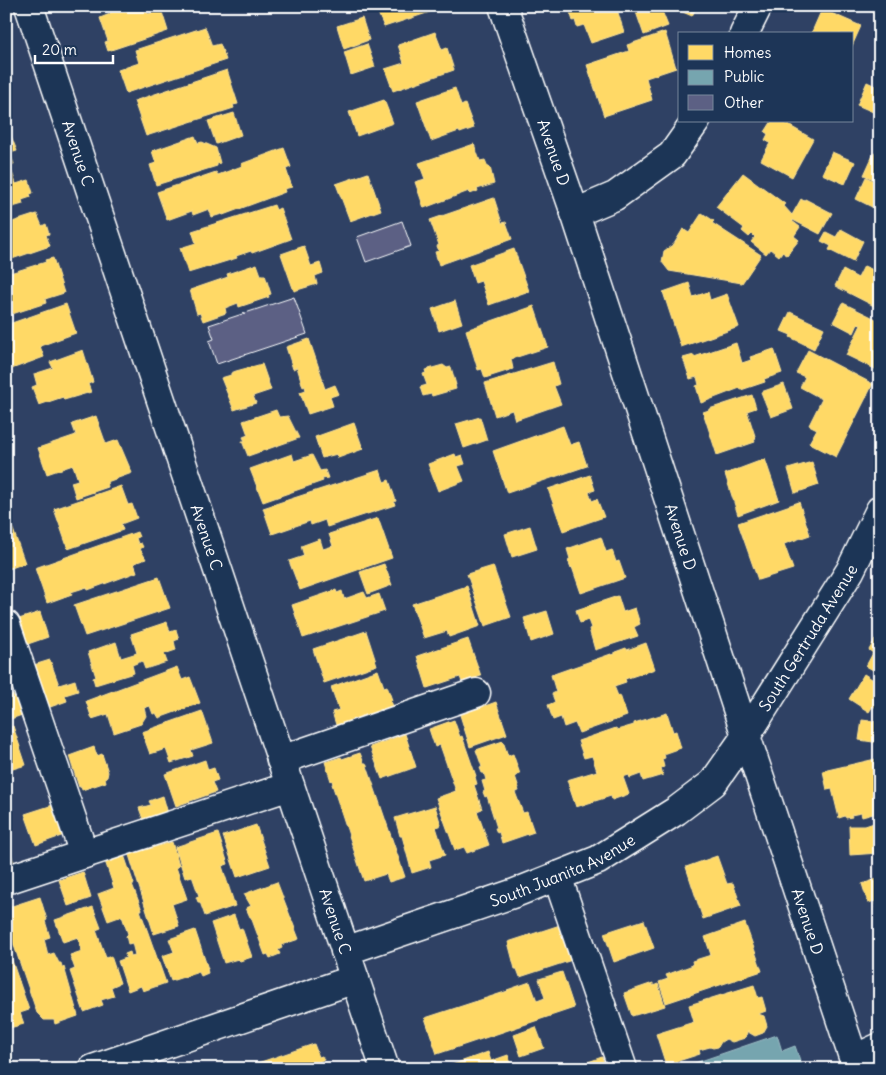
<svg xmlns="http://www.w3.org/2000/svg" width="886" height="1075" font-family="Delius,sans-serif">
<rect width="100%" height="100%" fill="#2f4164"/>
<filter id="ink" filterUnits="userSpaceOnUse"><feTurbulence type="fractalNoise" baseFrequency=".02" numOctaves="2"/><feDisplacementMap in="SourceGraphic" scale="10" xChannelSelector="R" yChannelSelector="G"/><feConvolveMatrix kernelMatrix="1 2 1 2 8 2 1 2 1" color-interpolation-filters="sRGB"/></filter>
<g filter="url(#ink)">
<!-- homes -->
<path fill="#ffd966" stroke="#ffe494" d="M132,6H146L148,14L161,9L168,31L108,51L105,42L108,41L100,18L110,14V12Z
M375,6H433V7L428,8L430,12L384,27Z
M568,6H616L624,32L591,43L584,25L577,27L575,20L573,21Z
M652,6H660L668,26L644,35L636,12Z
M669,6H697L692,16Z
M857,6H880V15Z
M822,9L861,26L852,46V34H811Z
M362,18L369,40L344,49L337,26Z
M205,27L212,46L220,44L226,60L126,93L118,70L139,63L135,50Z
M435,32L442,50L447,48L454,70L393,91L385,69L404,63L398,45Z
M665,32L676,68L646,78L652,100L604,116L587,65L629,51L627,45Z
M367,44L375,67L351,75L344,52Z
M227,70L238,104L233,105L234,108L146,136L134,101Z
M867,82L880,88V115L857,105Z
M455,88L461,106L465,104L474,128L460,133L459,131L431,141L417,101Z
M384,100L393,123L357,136L349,112Z
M234,113L241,135L216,144L208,121Z
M772,121H781L813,139L792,177L761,160L770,143L765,140L768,134L765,132Z
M11,136L17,151L10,153L14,164L6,167V138Z
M195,136L198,143L202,142L216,148L220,163L217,164V166L156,185L150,165L156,163L152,151Z
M474,144L480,161L485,160L488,167H490L494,184L477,189L478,191L470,194L469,191L424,208L415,182L425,179L419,163Z
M284,148L291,167L286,169L292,187L284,189L285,192L223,215L222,214L212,217L209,209L193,215L192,211L167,220L157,192L216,172L218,175L242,166L241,164Z
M832,152L855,162L845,184L822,174Z
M874,153L880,155V182L864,175Z
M12,172L16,184L29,180L33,193L30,194L31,197L22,200L23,204L6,209V174Z
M368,173L381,210L350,221L336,184Z
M743,173L785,204L783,205L792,215L801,199L804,201L805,199L832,213L820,234L793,220L792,221L800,227L794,236L799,240L787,255L782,252L779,256L770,249L766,254L751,242L755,237L752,234L749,237L742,231L744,228L716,207Z
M866,177L880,184V207L878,210L856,199Z
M494,198L502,223L506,222L512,239L439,265L435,252L439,251L437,246L439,245L430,220Z
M274,205L276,210L280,208L291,239L252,253L251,251L236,256L237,258L188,273L180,248L196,243L192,231Z
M702,213L714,221L712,223L761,255L742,283L669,271L662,262L664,251L674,244L683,229L689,233Z
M37,214L42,226L46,224L49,234L46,235L50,246L6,261V224Z
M841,229L863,241L853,262L829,250L831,246L821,241L826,232L836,237Z
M304,246L311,266L320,263L323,273L315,276L317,284L294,291L281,254Z
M514,249L529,291L489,305L481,281L475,283L469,265Z
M53,258L64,293L45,299L46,303L6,316V277L11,276L10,273L46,262L45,260Z
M257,264L261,275H265L271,294L268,295L269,297L239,307L238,303L225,308L226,313L203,321L200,313L197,314L190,290L228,277L227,274Z
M864,266L878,272L880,270V309L835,286L843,270L858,278Z
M689,283L693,297L708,292L710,300L727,294L739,327L681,347L663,292Z
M455,301L462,323L439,331L432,309Z
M843,303L880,321L879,371L846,355L861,325L858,324L854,333L833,322Z
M66,304L76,333L40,346L44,357L6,371V325Z
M534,306L548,347L511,359L513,369L485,378L482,369L478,370L466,330Z
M790,312L824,328L814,349L790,337L791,335L781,331Z
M309,339L323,380H322L325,389L335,385L339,394L330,397L333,406L308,414L300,392L306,390L305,386L303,387L297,367L293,369L286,347Z
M736,343L742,363L751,360L750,357L774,349L782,373L764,379L765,382L741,390L740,388L701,403L696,386L699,385L697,377L690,379L683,358L694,355V357Z
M83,350L93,382L88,384L91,392L64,400L63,397L39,405L32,387L37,385L34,374L53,368L50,362Z
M808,350L873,384L836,457L809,443L817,429L809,425L822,399L800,387L805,377L796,373Z
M553,362L559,384L554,386L561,404L515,420L512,410L495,416L485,383Z
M262,364L271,390L253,396L256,403L234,410L221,378L231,375V373L236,371Z
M443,365L447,368L451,367L456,385H455L456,389L432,396L431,394L423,396L420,387L427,385L423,374L426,373L425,370Z
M784,384L793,409L771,417L761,392Z
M752,395L756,408L747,411L756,439L754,440L755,442L717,455L703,412L709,410V409Z
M276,410L279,417L288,416L299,438L248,456L242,441H245L243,437L248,435L243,421Z
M96,416L106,444L118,440L132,473L107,482L108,487L76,498L71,482L78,480L73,465L47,474L38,448L76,435L72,424Z
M480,417L487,440L464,448L456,424Z
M354,423L363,449L338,458L337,454L322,458L315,437Z
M563,426L570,445L579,442L587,466L507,493L493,451Z
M292,454L294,461L312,455L320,471L325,470L328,478L322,479L323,481L263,502L250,469Z
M455,454L456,457L462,455L465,464L458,466L464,481L438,491L428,464Z
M765,459L779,500L738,515L725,474Z
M812,462L819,485L795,493L788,469Z
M380,470L384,482L389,480L396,501L394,502L395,505L327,527L325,520L311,525L310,521L272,534L263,508Z
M590,475L595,490L589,492L592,501L597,499L604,517L563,531L548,489Z
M121,486L128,505L132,504L137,518L121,524L123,530L68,549L54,509Z
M799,502L810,535L784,544L793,569L758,580L738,523Z
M378,518L392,558L300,590L289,561L304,556L301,546L320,539L323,549L333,546L329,534Z
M10,521L25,563L6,570V522Z
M530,526L537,549L512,557L505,534Z
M137,532L139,537L136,538L138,544L141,543L143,547L140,549L146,559L134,563L137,572L88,590L87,587L71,592L72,594L47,603L35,568Z
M601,537L606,552L612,550L616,562L619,561L625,578L581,593L572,567L571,568L568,560L570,559L567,549Z
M384,564L392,585L368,594L360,572Z
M493,566L511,617L485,626L467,574Z
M159,577L170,608L85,636L74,605Z
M467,586L480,626L449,637L447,631L424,638L412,604Z
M336,590L337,593L342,591L344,599L364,592L367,598L379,594L385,611L303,638L292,605Z
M618,596L623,612L635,608L640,624L634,627L638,636L595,650L589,629L591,628L588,620L580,623L576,610Z
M547,611L554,634L531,642L524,618Z
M40,612L48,637L25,645L16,620Z
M167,622L170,632L176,630L179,639L174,641L176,650L164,654L167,662L145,669L142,661L132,665L134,673L95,685L93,678L96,677L88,652L116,642L121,658L137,653L131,634Z
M366,631L377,665L324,683L313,649Z
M880,631V674L866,666L873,653L869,650Z
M468,639L481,676L462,682L460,677L427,688L417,656Z
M646,643L655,669L625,679L626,682L614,686L618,696L620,695L627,716L579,733L575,723L564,727L561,717L553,720L548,705L555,702L552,694L556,692L551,675L611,654V655L615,654V652L626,648L627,650Z
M50,660L59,685L75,680L78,691L65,695L67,701L39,711L24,668Z
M177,667L182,680L190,677L200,703L159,718L156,713L153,714L150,706L144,708L146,716L141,724L114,733L108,714L92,719L86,701Z
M378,670L384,687L387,686L392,700L390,701L393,709L337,728L332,712L339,710L331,687Z
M864,674L880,684V710L873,706L869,712L849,699Z
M12,695L15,697L22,715L8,720L6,714V697Z
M496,702L507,734L470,747L460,715Z
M202,711L213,743L191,750L193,756L171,763L166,749L150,754L142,732Z
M880,711V743L859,740L862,720L878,722Z
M667,713L673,732L676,731L681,748L664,754L665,758L662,759L664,767L661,768L663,775L643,781L641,774L630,778L629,775L623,777L629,794L612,800L611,796L576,807L567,780L597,771L592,756L584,758L578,741L616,728L617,730L634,725V723Z
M454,720L460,737L462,736L476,776L475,777L477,784L474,785L482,809L477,811L489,845L467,853L464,847L455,850L436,798L456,791L440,745L435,747L429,729Z
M13,726L26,765L6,771V728Z
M405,734L416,767L382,779L370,747Z
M503,741L508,756L513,754L520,774L515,776L519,788H518L519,791L515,792L523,813L527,812L534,832L502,843L499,832L497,833L495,828H497L487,796L485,797L483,792L485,791L482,781L486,780L484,773H482L480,768L482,767L476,750Z
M94,747L97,756L102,754L108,772L107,777L105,778L106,782L82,790L81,786L79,787L69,756Z
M360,753L364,763H366L405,877L389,882L386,874L364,881L332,784H333L332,780L331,781L325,762L341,757L342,759Z
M880,758V808L876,809L877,813L862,817L861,813L851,815L852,817L846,818L845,816L839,818L832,789L827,790L823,771Z
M205,760L208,770L214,768L218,780L212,782L216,792L176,806L165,774Z
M163,796L169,817L144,822L139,808L151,805L149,801Z
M53,805L64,835L36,845L25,814Z
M435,806L441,825L436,827L445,855L429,860L431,867L412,873L402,836H400L395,818Z
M880,821V857L879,853L850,855L849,826H865Z
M256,825L270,866L237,877L223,836Z
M218,833L228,864L222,866L235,906L205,916L200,902H198L196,897L199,896L192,876L185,878L175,847Z
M6,836L14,863L6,866Z
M172,842L179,866L176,867L187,899L172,904L179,926L154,934L129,855Z
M124,855L134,884H132L142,910H140L166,983L143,991L141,986L128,991L118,961L126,958L125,954L130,952L131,956L135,955L132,943L128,944L126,936L128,934L122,916L108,921L98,894L114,888L105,861Z
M717,856L727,884L733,883L741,906L703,919L686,867Z
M83,872L91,898L68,906L59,880Z
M880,878V907L877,908L875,901L868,903L862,884Z
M277,882L299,939L281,945L282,948L278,950L280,954L270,958L268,954L265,955L251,917H250L246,908L251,906L244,894Z
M40,897L47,920L45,921L50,937L44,939L48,955L54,953L59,963H61L62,967H64L78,1016L55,1024L54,1020H44L37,1013L6,922V908Z
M93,907L101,928L96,930L106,958L111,956L120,983L111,987L114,996L101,1000L103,1005L84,1012L70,971L75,969L70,955L82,951L78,937L63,942L55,920Z
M234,915L239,929L242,928L252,957L240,961L238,959L224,963L211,923Z
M644,920L654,948L614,962L604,933Z
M745,923L762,971L666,1003L659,982L668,979L666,975L693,965L692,961L711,955L705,937Z
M560,925L572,960L520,977L517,969H515L508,942Z
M195,930L208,969H207L208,973L201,976L199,972L171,981L162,956L174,952L169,939Z
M8,949L29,1010L20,1013L24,1024L6,1029V950Z
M562,972L574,1008L437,1054L425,1018L508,991L507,990L530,982L537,1001L545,998L539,979Z
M653,983V986L658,984L665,1006L632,1016L624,993Z
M754,985L758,998L762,997L766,1011L758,1014L764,1016L767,1026L763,1033L755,1036L748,1032V1030L745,1038L732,1042L726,1039L721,1042L718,1047L713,1048L710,1047L699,1050L700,1054L666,1065L656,1034L694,1022L689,1005Z
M536,1027L544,1048L521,1056L514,1035Z
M314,1044L319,1057L322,1056L324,1060L320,1061L323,1069H250L249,1066Z
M488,1052L491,1061L508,1055L513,1069H447L446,1067Z
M602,1057L606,1069H578L577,1066Z"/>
<!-- public -->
<path fill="#76a5af" stroke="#9fc0c7" d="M777,1035L782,1051L795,1046L803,1069H684L683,1067Z"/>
<!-- building -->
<path fill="#5c6084" stroke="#fff" d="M402,221L411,246L366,262L357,237Z
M294,297L307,334L217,364L209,341L214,339L209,325Z"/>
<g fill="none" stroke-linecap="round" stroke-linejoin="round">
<!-- minor casing -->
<g stroke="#fff" stroke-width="31">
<g id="minor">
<path id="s1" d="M29,6L385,1069"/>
<path id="s2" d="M503,6L575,213L746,736L857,1069"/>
<path d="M744,34L758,6"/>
<path d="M575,213L615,196L672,155L696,121"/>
<path d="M6,625L84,854"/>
<path d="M281,760L476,693"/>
<path d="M557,876L623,1069"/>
<path d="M6,880L290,786"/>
<path id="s3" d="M345,951L515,893L598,860L676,811L713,783L746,736L850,571L880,510"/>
<path d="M854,1059L880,1047"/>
<path d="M93,1069L355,979"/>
</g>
</g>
<!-- minor -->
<use href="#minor" stroke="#1d3557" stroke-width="28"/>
</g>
</g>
<g text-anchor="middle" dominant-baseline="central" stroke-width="5" stroke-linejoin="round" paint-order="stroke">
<!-- street labels -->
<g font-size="16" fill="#fff" stroke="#1d3557">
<text stroke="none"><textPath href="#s2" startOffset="155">Avenue D</textPath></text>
<text stroke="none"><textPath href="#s1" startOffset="155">Avenue C</textPath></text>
<text stroke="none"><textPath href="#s2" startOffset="560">Avenue D</textPath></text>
<text stroke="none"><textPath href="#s1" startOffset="560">Avenue C</textPath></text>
<text stroke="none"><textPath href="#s3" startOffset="581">South Gertruda Avenue</textPath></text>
<text stroke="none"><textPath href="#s3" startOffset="232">South Juanita Avenue</textPath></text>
<text stroke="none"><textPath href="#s1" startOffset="965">Avenue C</textPath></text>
<text stroke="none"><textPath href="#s2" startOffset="965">Avenue D</textPath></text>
</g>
</g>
<!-- margin -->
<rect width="886" height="1075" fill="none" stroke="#1d3557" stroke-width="25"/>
<rect x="12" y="12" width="861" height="1050" fill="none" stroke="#fff" stroke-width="2" filter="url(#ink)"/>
<!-- legend -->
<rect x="678" y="32" width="175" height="90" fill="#1d3557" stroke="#77869a"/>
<rect x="688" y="45" width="25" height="15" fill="#ffd966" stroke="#77869a"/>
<text x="724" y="58" font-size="15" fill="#ffffff">Homes</text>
<rect x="688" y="70" width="25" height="15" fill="#76a5af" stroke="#77869a"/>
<text x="724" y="82" font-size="15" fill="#ffffff">Public</text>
<rect x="688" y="95" width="25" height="15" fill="#5c6084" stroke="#77869a"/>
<text x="724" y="108" font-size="15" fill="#ffffff">Other</text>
<!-- scale -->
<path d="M35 55v8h78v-8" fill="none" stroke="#ffffff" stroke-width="2.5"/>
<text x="42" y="55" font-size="15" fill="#ffffff" stroke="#1d3557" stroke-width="4" paint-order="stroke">20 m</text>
</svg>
